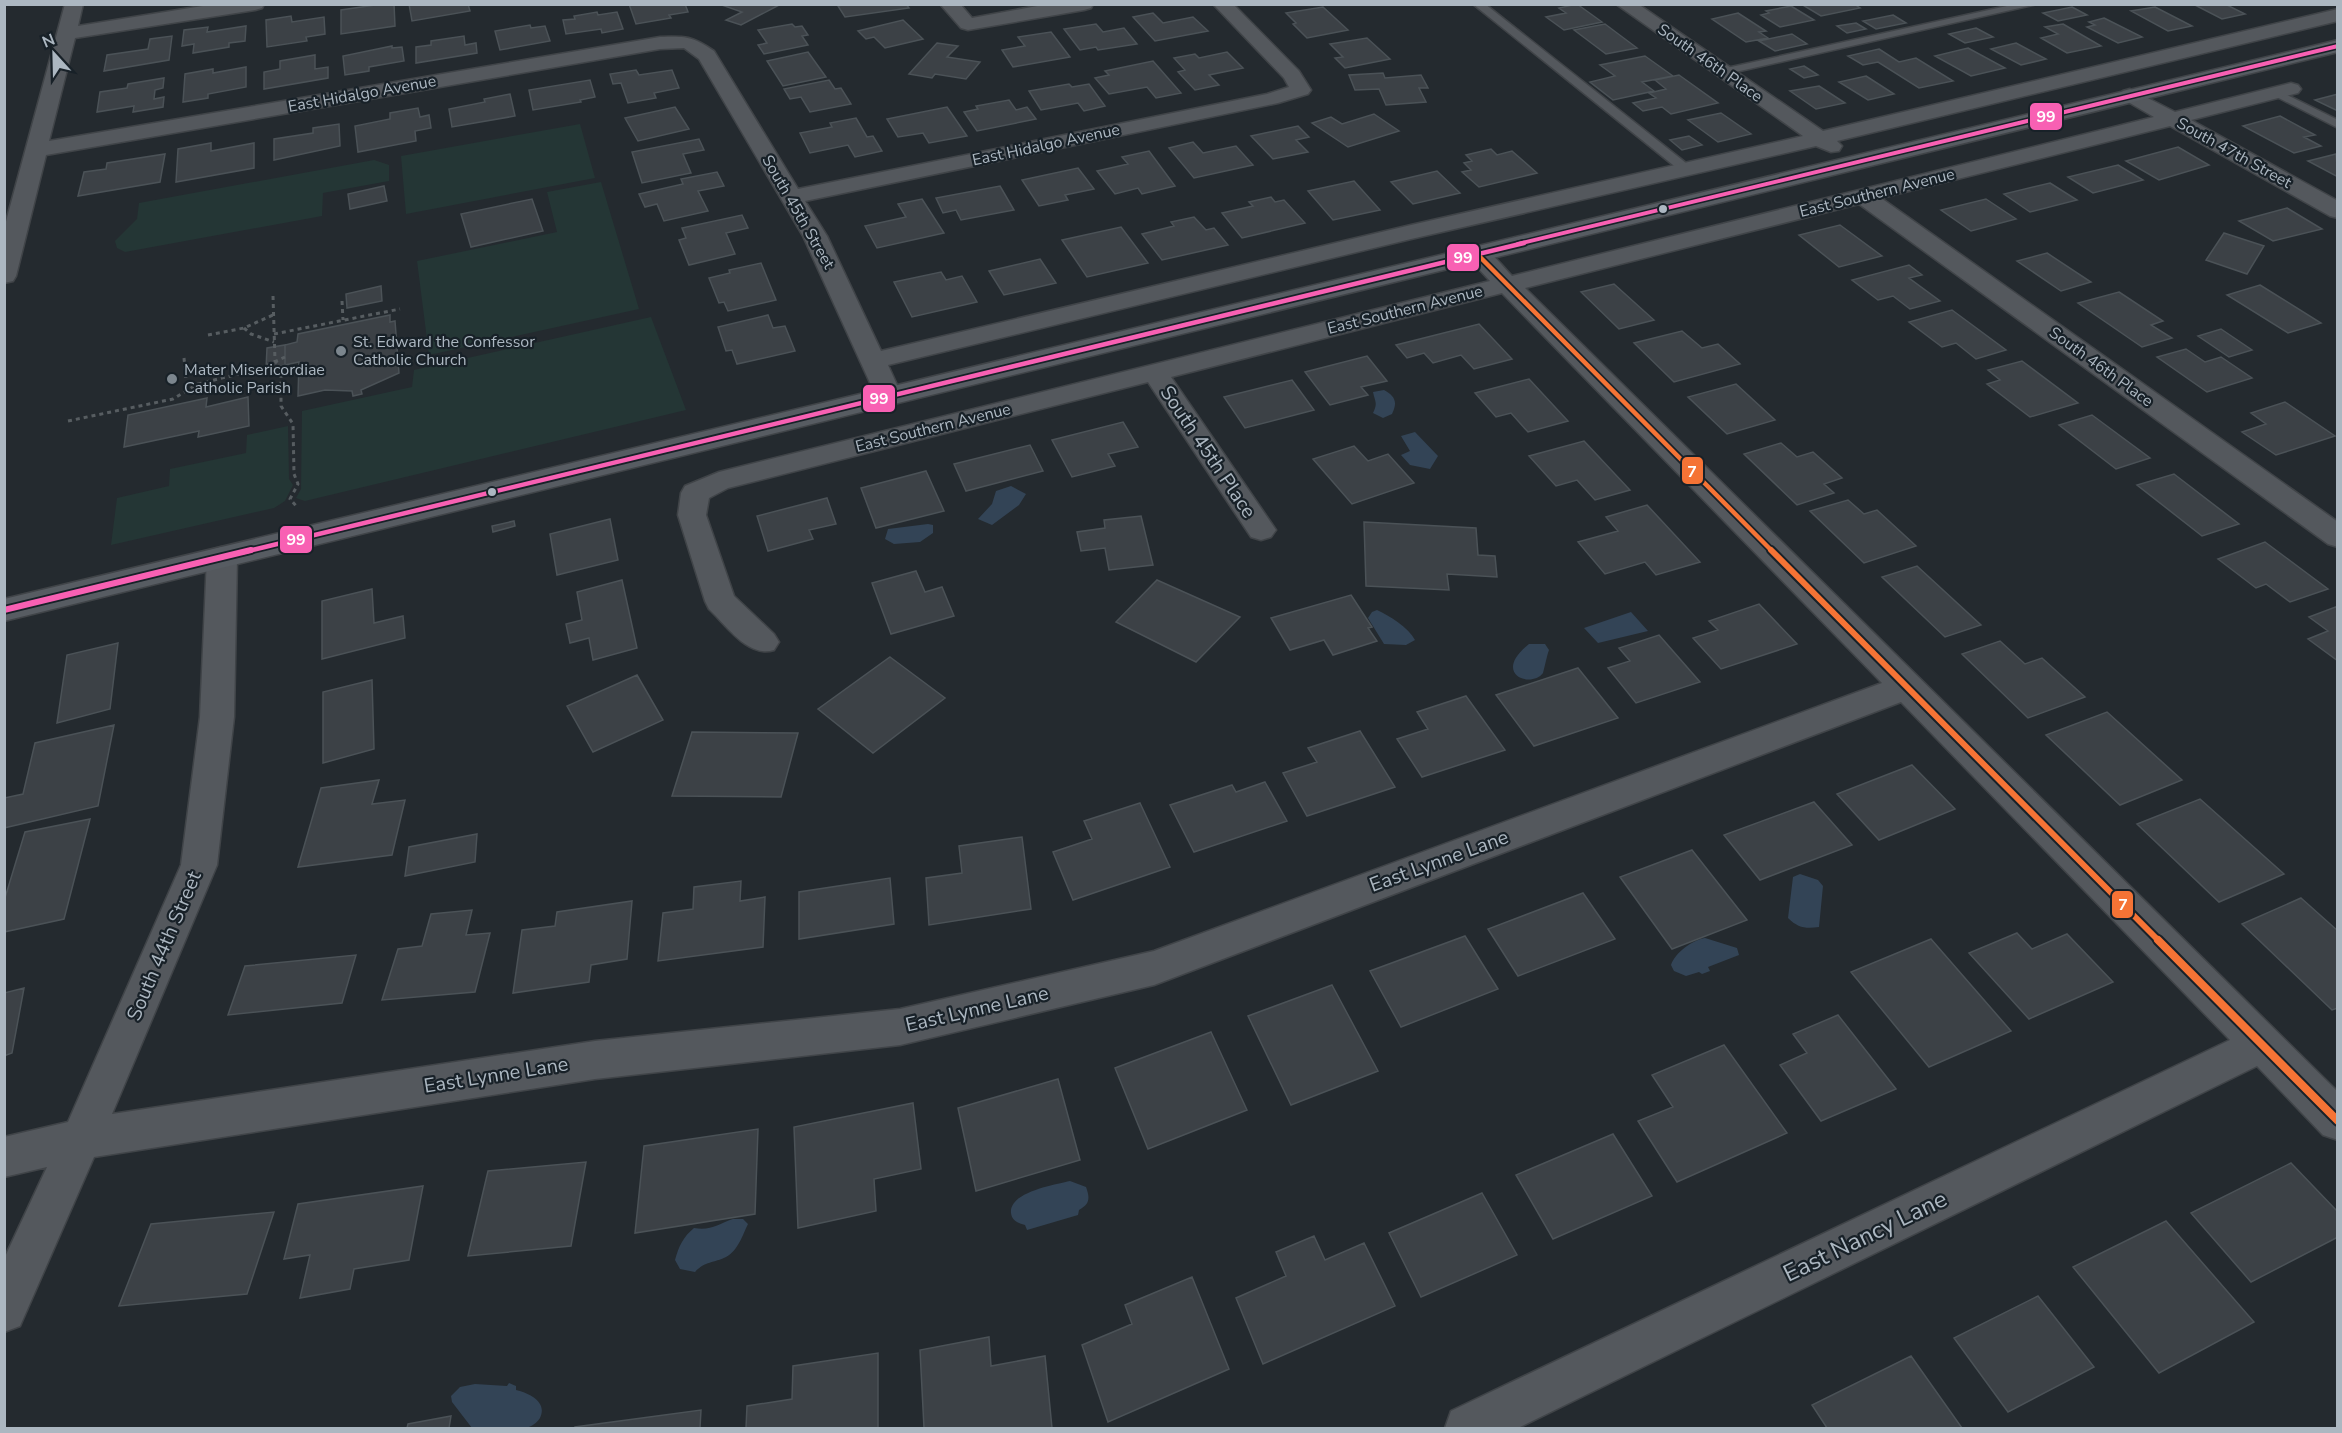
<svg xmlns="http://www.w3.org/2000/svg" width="2342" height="1433" font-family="'Nunito Sans',sans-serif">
<rect width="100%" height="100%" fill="#242a2f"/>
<!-- green -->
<path fill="#243635" d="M580,124L595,178L406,214L401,156Z
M374,160L389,165V181L323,193L322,216L125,252L117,248L115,241L137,219L139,203Z
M601,182L639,309L429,355L417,261L557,232L547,192Z
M651,317L686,410L305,501L296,498L301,489L302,411L412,387L414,370Z
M288,426L289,479L293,485L285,501L274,508L111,545L117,498L169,486L170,469L246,453L247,435Z"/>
<!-- water -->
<path fill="#334456" d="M1384,390C1395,396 1398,402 1392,414L1383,418L1373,413C1378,403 1375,402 1373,392Z
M1415,432L1438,456L1430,469L1410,465L1401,455L1410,451L1401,436Z
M1011,486L1026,494L1019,505L992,525L978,519L992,504L996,491Z
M928,524L933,525V533L920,542L894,544L885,539L888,529Z
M1377,610C1390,616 1408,627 1415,640L1406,645L1384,644L1368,618L1372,612Z
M1631,612L1648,631L1598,643L1584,628Z
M1529,644H1545L1549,650C1547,655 1544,670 1543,673C1531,689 1491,674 1529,644Z
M1800,874L1818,880L1823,886L1819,927C1806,929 1798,928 1788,918L1793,877Z
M1705,938L1737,948L1739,955L1708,967L1710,971L1702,974L1699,972L1686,976L1674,971L1671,965C1675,953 1692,940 1705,938Z
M1070,1181L1086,1187C1090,1198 1090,1204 1079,1210L1078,1215L1027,1230L1025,1225C1018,1223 1012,1221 1011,1213C1009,1192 1054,1185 1070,1181Z
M733,1219H743L748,1224C743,1234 738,1251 726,1257C714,1263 705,1261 695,1272L680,1269L675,1260C679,1246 683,1237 694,1228C711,1231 718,1224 733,1219Z
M509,1383L516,1386V1390C528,1393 548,1401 540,1418C538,1421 534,1425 529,1427C520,1431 484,1429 472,1428L452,1402L451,1396L460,1387L475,1384L507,1386Z"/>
<!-- building -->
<path fill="#3c4146" stroke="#4b5257" stroke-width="1.5" d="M382,4H394L395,26L341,34V10Z
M409,4H468L470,11L412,21Z
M629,4H685L688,12L669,15L671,18L636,24Z
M719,4H781L741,25L726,20L742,12Z
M846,4H906L909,8L845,17L838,6Z
M1577,4L1602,22L1564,30L1546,17L1566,13L1559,8Z
M1801,4H1854L1860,8L1821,16Z
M2193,4H2225L2245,14L2222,19Z
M1791,6L1814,20L1780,27L1761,15L1769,13L1766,11Z
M1323,7L1348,30L1307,38L1293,24L1296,23L1286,13Z
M2072,7L2087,15L2058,21L2043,13Z
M2155,7L2192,26L2168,31L2131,11Z
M597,12L598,15L617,12L623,29L602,33L601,29L566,34L563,20L575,19L574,16Z
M1153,13L1163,23L1193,17L1208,31L1155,41L1133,17Z
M1738,13L1766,31L1759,32L1768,38L1746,42L1712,19Z
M1893,15L1906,23L1876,29L1863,21Z
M291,16L292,22L324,17L325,34L306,37L307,41L267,47L266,20Z
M2104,18L2142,37L2118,43L2087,27L2095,25L2089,22Z
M903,20L923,39L885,48L874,37L866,39L858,31Z
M1856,23L1866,29L1847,33L1837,26Z
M792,24L795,27L802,26L808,35L802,36L808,45L764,54L758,45L767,43L758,30Z
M1096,24L1103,32L1124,28L1137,44L1098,50L1096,47L1080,50L1064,29Z
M1605,24L1637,48L1606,54L1574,30Z
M2063,24L2101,46L2067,53L2041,38L2058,34L2045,27Z
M530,25L531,28L545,26L550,41L500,50L495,31Z
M246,26L245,41L229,43V47L193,53L194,44L182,46L184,30L208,27L207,32Z
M1976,28L1993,37L1965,43L1949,34Z
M1051,32L1070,57L1013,67L1002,50L1025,46L1018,37Z
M1792,34L1807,44L1775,51L1759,41Z
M172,36L169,60L104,71L107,55L148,49L150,39Z
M464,36L465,45L476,43L477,53L416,63V47L431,45V41Z
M1367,38L1390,59L1345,68L1335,58L1343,57L1330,44Z
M937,43L958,46L947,57L980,62L966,79L935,74L932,78L909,74Z
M2016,43L2046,59L2021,65L1991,49Z
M392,46V48L402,47L404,61L369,67V71L345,75L343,56Z
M1968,48L2005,68L1971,76L1935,56Z
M1879,49L1899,62L1916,58L1953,81L1919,88L1878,62L1863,65L1848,56Z
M808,52L826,77L783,86L767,61Z
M1227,52L1243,68L1209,75L1219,85L1195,90L1178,72L1185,70L1174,58L1195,54L1199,58Z
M315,55V69L328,67V78L264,89V72L280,69V61Z
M1645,56L1673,76L1642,82L1654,91L1613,100L1590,82L1615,76L1600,65Z
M1153,61L1181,93L1156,98L1147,87L1109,94L1095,78L1109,75L1105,71Z
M1804,66L1818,75L1804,78L1790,69Z
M246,67V87L208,94V98L183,102L185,74L213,69V73Z
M636,70L639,75L672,70L679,88L654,93L656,98L628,103L621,83L613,84L610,74Z
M1383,73L1385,78L1421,75L1428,88H1419L1426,102L1386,105L1379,89L1355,90L1349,75Z
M1679,75L1718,103L1671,114L1662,107L1643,111L1633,103L1656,98L1649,93L1666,89L1655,80Z
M1866,76L1894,94L1868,100L1839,82Z
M164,78L163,88L155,90L154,99L164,97L163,107L133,112L134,106L97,112L100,92L127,88L128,84Z
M590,80L595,97L580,100L581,102L533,110L529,90Z
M829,80L835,89L841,88L851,104L810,112L801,97L790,99L784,89Z
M1069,84L1072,87L1089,84L1105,106L1084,111L1078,103L1041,110L1029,91Z
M1819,86L1845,103L1816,109L1790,91Z
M510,94L515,116L452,127L449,109L485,102L484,99Z
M2338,94V111L2315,100Z
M1009,100L1016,110L1027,107L1036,119L977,131L964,112L978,109L976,106Z
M675,107L689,129L638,141L625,118Z
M947,107L967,136L929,143L923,133L898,137L887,119Z
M418,108L420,117L429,115L431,128L415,131L416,141L358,152L355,126L390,119V113Z
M1721,113L1751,134L1718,142L1688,120Z
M1374,114L1399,131L1348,147L1312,123L1331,117L1342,124Z
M2280,116L2315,135L2304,137L2321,146L2294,153L2243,126Z
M856,118L867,137L873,136L882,151L855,157L848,145L810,153L800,133L832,127L830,123Z
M339,124L340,146L274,160V139L313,133V128Z
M1298,126L1309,137L1296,140L1308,152L1273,159L1251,136Z
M1689,136L1702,145L1682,150L1670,140Z
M699,139L704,150L683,154L691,173L642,183L632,152Z
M1193,142L1203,153L1236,146L1253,165L1194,178L1169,148Z
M211,143V151L254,143V168L176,182L178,149Z
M2178,147L2209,165L2159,180L2126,161Z
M1491,149L1497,155L1512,151L1537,173L1479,187L1462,172L1471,170L1464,163L1472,161L1466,155Z
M1149,151L1175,186L1142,194L1138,188L1115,194L1097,171L1128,164L1122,157Z
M165,154L160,182L78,196L84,172L106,169L107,163Z
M2336,154L2338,177L2308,161Z
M2118,165L2143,180L2093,193L2068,177Z
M1078,168L1094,189L1065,195L1068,200L1039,206L1022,180Z
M1437,171L1460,193L1413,204L1391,182Z
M717,172L724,186L698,191L708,211L664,221L657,204L645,207L639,194L683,184L681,179Z
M1354,181L1380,210L1333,220L1308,191Z
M2050,183L2077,200L2030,212L2004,194Z
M384,186L387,201L350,209L348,194Z
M1000,186L1014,210L961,220L956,210L943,213L936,198Z
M1271,197L1275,202L1284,200L1305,223L1242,238L1222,213L1253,206L1249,202Z
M532,199L543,231L471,247L461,214Z
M922,199L944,233L877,248L865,226L906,217L898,204Z
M1986,199L2016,219L1971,231L1941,210Z
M2287,208L2322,229L2273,241L2239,221Z
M742,215L748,228L726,233L735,254L689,265L679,240L686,238L682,228Z
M1194,217L1206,230L1214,228L1228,245L1162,260L1142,234L1174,226L1171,222Z
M1840,225L1882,256L1839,267L1799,235Z
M1121,227L1148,263L1087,277L1062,240Z
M2224,233L2264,246L2247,274L2206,260Z
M2047,253L2091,282L2061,291L2017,261Z
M1040,259L1056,283L1004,295L989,271Z
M761,263L776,300L728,311L724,302L719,303L709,278L730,273L729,270Z
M1909,265L1922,275L1909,278L1940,301L1910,309L1893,296L1878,300L1852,280Z
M941,272L946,280L962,276L977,302L912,317L894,282Z
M1614,284L1654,320L1619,329L1581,292Z
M2260,285L2321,323L2288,333L2227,295Z
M381,286L382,301L347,308L346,294Z
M2119,292L2163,321L2151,325L2172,338L2142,347L2078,303Z
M1952,310L2006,350L1976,359L1956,343L1942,347L1909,322Z
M390,315V322L395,321L399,373L361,390L362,394L353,396L352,391L325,390L298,396L299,362L285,365V345L297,342L298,334Z
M768,315L773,328L785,326L795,351L737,364L732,350L726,351L718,327Z
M1479,324L1512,359L1474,369L1461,355L1433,363L1424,353L1407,358L1396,345Z
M2221,329L2252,350L2229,357L2198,336Z
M1682,331L1702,348L1718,344L1740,364L1674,382L1634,343Z
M285,345V365L266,369L267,348Z
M2186,349L2205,362L2221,357L2252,378L2207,392L2157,357Z
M1367,356L1387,381L1361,387L1368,395L1330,405L1305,372Z
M2022,361L2078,403L2030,417L1987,384L2000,380L1988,370Z
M1529,379L1568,421L1528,432L1511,413L1496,417L1475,393Z
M1292,380L1314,410L1245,428L1224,397Z
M1736,384L1775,420L1727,434L1688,397Z
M248,397L249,426L198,437L199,431L124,447L128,415L207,398L206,407Z
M2285,402L2335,436L2276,455L2242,432L2266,424L2251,413Z
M2092,415L2150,458L2116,469L2059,425Z
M1123,422L1138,447L1108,454L1115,466L1072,477L1052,440Z
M1584,441L1630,490L1595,500L1577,480L1556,486L1529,456Z
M1781,443L1797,457L1813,452L1842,478L1824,484L1834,493L1797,505L1744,454Z
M1030,445L1043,471L966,491L954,464Z
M1354,446L1368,461L1388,454L1414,483L1352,504L1313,459Z
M926,471L944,511L876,528L861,488Z
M2174,474L2239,524L2202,536L2137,485Z
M827,498L836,524L809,530L813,539L768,551L757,516Z
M1848,500L1864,514L1877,510L1916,546L1864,563L1810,511Z
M1647,505L1700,562L1656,575L1645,562L1605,574L1578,542L1618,531L1606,517Z
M1141,516L1153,565L1109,570L1105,548L1081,551L1077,532L1105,528L1104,520Z
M610,519L618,560L557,575L550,534Z
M514,521L515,526L493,532L492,526Z
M1364,522L1476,528L1478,555L1495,556L1497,577L1447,574L1449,590L1366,586Z
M2265,542L2328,589L2290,602L2266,584L2256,588L2218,559Z
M1917,566L1981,625L1945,637L1882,577Z
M916,571L925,592L942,587L954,616L891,634L872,583Z
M622,580L637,648L593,660L589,638L570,643L566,624L582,620L577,592Z
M1157,580L1240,617L1196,662L1116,622Z
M372,589L374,623L403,616L405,638L322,659V601Z
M1351,595L1372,627L1368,628L1377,641L1333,655L1324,640L1290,650L1271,618Z
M1759,604L1797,644L1721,669L1693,638L1718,630L1709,621Z
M2338,606V661L2308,639L2328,631L2309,617Z
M1659,635L1700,682L1636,703L1608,668L1630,661L1619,648Z
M2000,641L2025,664L2042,658L2085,697L2028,718L1962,654Z
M118,643L110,709L57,723L67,655Z
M890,657L945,698L873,753L818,709Z
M1578,668L1618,718L1534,746L1496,695Z
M637,675L663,720L593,752L567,706Z
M372,680L374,749L323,763V692Z
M1466,696L1505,750L1422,777L1397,739L1428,729L1417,712Z
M2107,712L2182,780L2120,805L2046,735Z
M114,725L98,806L4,828V798L23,794L35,743Z
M1360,731L1395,787L1307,816L1283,773L1317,762L1308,748Z
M692,732L798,733L781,797L672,796Z
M1912,765L1955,809L1879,840L1837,794Z
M379,780L372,804L405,800L392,855L298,867L321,788Z
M1265,782L1287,821L1194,852L1170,805L1232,785L1236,792Z
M2200,799L2284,874L2219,902L2137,824Z
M1814,802L1852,845L1760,880L1724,835Z
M1140,803L1170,867L1073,900L1053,852L1092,839L1084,821Z
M90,819L64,919L4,932V901L25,832Z
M477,834L475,862L405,876L409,847Z
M1022,837L1031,909L929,925L926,878L962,873L959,846Z
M1692,850L1747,920L1672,949L1620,877Z
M890,878L894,924L799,939V892Z
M741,881L740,901L765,897L763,947L658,961L663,913L693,909L694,887Z
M1583,893L1615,939L1518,976L1488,929Z
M2301,898L2338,931V1008L2332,1010L2242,924Z
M632,901L627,959L591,965L589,982L513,993L522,930L555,926L557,912Z
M472,910L466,935L490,933L475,992L382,1000L398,949L422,946L431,914Z
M2017,933L2032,949L2067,934L2113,982L2029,1019L1969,953Z
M1465,936L1498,989L1401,1027L1370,971Z
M1931,939L2011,1031L1929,1067L1851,972Z
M356,955L342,1003L228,1015L245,966Z
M1332,985L1378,1071L1291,1105L1248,1016Z
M24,988L12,1053L4,1056V993Z
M1838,1015L1896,1089L1821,1121L1780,1065L1807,1053L1793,1034Z
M1211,1032L1247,1110L1148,1149L1115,1068Z
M1724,1045L1787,1133L1677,1182L1638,1121L1673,1107L1652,1075Z
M1058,1079L1080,1160L976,1191L958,1108Z
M913,1103L921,1169L874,1179L876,1211L798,1228L794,1127Z
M758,1129L755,1214L635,1233L644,1146Z
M1613,1134L1652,1196L1553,1239L1516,1175Z
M586,1162L571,1246L468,1256L488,1171Z
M2291,1163L2338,1212V1237L2251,1282L2191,1213Z
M423,1186L409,1260L354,1269L350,1289L300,1298L310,1255L284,1259L298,1204Z
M1482,1193L1517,1255L1421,1297L1389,1233Z
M274,1212L247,1294L119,1306L151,1224Z
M2166,1221L2254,1322L2159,1373L2073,1267Z
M1314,1236L1325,1260L1364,1243L1395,1306L1263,1364L1236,1298L1286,1276L1276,1252Z
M1192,1277L1229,1369L1108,1422L1082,1345L1132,1324L1125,1305Z
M2038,1296L2094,1367L2008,1412L1954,1338Z
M989,1337L991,1366L1045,1356L1052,1428H924L920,1350Z
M878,1353V1428H746L747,1406L792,1399L793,1366Z
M1911,1356L1962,1428H1827L1812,1405Z
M701,1410L700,1428H575V1427Z
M451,1416L449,1428H407L408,1424Z"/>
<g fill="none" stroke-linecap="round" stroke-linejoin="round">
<!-- service casing -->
<g stroke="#404448" stroke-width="3">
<path id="service" d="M1473,4H1485L1691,167V173H1683Z
M2016,4H2037L1722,75L1717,72L1722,69Z
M2275,89L2338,120V128L2271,94V90Z"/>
</g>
<!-- minor casing -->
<g stroke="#404448" stroke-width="3">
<path id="minor" d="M65,4H83L78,26L215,4H264L262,8L255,10L75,38L49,141L660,37C686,36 692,36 714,51L798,189L1267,94L1289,87L1284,78L1213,4H1233L1299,71L1311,90L1308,94L1278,103L805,201L827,236L881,351L1411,225L1803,136L1616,4H1638L1823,131L2338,9V21L1837,141L1842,146L1839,151L1831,152L1816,146L1411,239L888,365L902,396L898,402L889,404L880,402L876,396L803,236L699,59L684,48L660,49L46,155L16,276L13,281L4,283V229Z
M940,4H960L972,18L1048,4H1093L1091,8L1084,10L968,30L961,28Z
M2291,83L2298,85L2301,89L2298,93L2191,120L2338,201V218L2330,216L2170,126L1881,198L2338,522V547L2328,544L1859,204L1525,288L2338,1092V1140L2323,1135L2257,1066L1518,1428H1445L1451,1411L2230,1040L1901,702L1154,985L900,1045L595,1079L94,1157L20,1326L4,1332V1259L47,1167L4,1177V1137L68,1122L181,865L200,717L207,557L211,550L222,547L233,550L237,557L234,717L217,865L112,1114L595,1041L900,1009L1154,951L1882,683L1502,293L1171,377L1276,530L1271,537L1261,540L1251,537L1148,382L728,488L709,498L706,515L734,596L774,634L779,642L774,650C748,658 727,626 709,609L705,601L678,515L681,493L685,486L719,472L1490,281L1465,254L1469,249C1488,244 1499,263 1512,276L2154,117L2123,99L2120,95L2123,91L2130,89L2175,112Z"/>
</g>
<!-- secondary casing -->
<g stroke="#404448" stroke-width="3">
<path id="secondary" d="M2338,40V52L4,621V599Z"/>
</g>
<!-- path -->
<path stroke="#575d61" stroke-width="3" stroke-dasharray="4 4" stroke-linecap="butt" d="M273,296L275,361L281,368V406L293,424L294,474L298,484L290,499L298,508
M342,301L343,320
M244,328L251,334L274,342
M274,334L400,309
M208,335L244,328L273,315
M184,358L187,390
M68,421L173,399L198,384L259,369L285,357"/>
<!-- service -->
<use href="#service" fill="#54585d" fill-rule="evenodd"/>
<!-- minor -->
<use href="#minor" fill="#54585d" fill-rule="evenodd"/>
<!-- secondary -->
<use href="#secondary" fill="#575c62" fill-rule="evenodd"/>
<!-- bus-1-far2 casing -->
<g stroke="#182128" stroke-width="7">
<path id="bus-1-far2" d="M1518,244L2338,46"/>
</g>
<!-- bus-1-far1 casing -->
<g stroke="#182128" stroke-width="8">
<path id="bus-1-far1" d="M244,552L1524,243"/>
</g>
<!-- bus-1 casing -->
<g stroke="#182128" stroke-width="10">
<path id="bus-1" d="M4,610L251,550"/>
</g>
<!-- bus-2-far2 casing -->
<g stroke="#182128" stroke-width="8">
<path id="bus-2-far2" d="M1477,254L1773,552"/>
</g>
<!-- bus-2-far1 casing -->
<g stroke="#182128" stroke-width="10">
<path id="bus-2-far1" d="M1771,550L2159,941"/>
</g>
<!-- bus-2 casing -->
<g stroke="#182128" stroke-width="12">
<path id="bus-2" d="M2158,940L2338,1121"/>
</g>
<!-- bus-1-far2 -->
<use href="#bus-1-far2" stroke="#f860b3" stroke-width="4"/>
<!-- bus-1-far1 -->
<use href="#bus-1-far1" stroke="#f860b3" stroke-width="4.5"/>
<!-- bus-1 -->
<use href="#bus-1" stroke="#f860b3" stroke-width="6"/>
<!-- bus-2-far2 -->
<use href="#bus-2-far2" stroke="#f57335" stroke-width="4.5"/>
<!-- bus-2-far1 -->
<use href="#bus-2-far1" stroke="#f57335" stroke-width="6"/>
<!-- bus-2 -->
<use href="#bus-2" stroke="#f57335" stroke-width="8"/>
</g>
<!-- markers -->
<g fill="#acb7c1" stroke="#182128" stroke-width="2">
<circle cx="1663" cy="209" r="5"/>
<circle cx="492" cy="492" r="5"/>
</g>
<g fill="#7c868e" stroke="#182128" stroke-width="2">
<circle cx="341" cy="351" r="6"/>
<circle cx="172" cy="379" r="6"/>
</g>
<g text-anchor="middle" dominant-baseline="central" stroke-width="4.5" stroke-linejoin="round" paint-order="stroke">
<!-- far-street labels -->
<g font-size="16" fill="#acb7c1" stroke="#182128">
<text transform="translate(1710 63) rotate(35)">South 46th Place</text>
<text transform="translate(362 94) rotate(-10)">East Hidalgo Avenue</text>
<text transform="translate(1046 145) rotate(-12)">East Hidalgo Avenue</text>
<text transform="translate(2234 153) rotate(29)">South 47th Street</text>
<text transform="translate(1877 193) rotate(-14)">East Southern Avenue</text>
<text transform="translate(798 212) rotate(60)">South 45th Street</text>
<text transform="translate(1405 310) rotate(-14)">East Southern Avenue</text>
<text transform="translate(2101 367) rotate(36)">South 46th Place</text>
<text transform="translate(933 428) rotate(-14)">East Southern Avenue</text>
</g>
<!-- far-poi labels -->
<g font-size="16" fill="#acb7c1" stroke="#182128" text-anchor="start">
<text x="353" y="342">St. Edward the Confessor<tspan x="353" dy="18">Catholic Church</tspan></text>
<text x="184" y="370">Mater Misericordiae<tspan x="184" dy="18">Catholic Parish</tspan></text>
</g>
<!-- street labels -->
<g font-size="20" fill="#acb7c1" stroke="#182128">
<text transform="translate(1208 452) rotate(56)">South 45th Place</text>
<text transform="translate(1439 861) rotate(-20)">East Lynne Lane</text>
<text transform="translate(164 946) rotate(-67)">South 44th Street</text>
<text transform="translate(977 1009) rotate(-13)">East Lynne Lane</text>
<text transform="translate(496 1075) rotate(-9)">East Lynne Lane</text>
</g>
<!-- near-street labels -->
<g font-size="24" fill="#acb7c1" stroke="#182128">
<text transform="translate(1865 1236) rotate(-26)">East Nancy Lane</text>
</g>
</g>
<g stroke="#182128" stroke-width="2">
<rect x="2029" y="102" width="34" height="29" rx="6" fill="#f860b3"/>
<rect x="1446" y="243" width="34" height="29" rx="6" fill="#f860b3"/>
<rect x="862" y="384" width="34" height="29" rx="6" fill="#f860b3"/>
<rect x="1681" y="456" width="23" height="29" rx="6" fill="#f57335"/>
<rect x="279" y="525" width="34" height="29" rx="6" fill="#f860b3"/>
<rect x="2111" y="890" width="23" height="29" rx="6" fill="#f57335"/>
</g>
<g font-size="16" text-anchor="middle" font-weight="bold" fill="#fff">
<text x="2046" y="122">99</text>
<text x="1463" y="263">99</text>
<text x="879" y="404">99</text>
<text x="1692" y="477">7</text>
<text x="296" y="545">99</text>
<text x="2123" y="910">7</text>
</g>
<!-- border -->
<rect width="2342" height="1433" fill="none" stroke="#acb7c1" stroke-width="12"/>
<!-- north arrow -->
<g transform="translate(54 54) rotate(338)" stroke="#182128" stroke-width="4.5" paint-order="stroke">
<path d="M0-4.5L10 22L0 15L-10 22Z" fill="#acb7c1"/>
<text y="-9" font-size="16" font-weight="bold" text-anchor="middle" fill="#acb7c1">N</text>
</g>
</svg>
